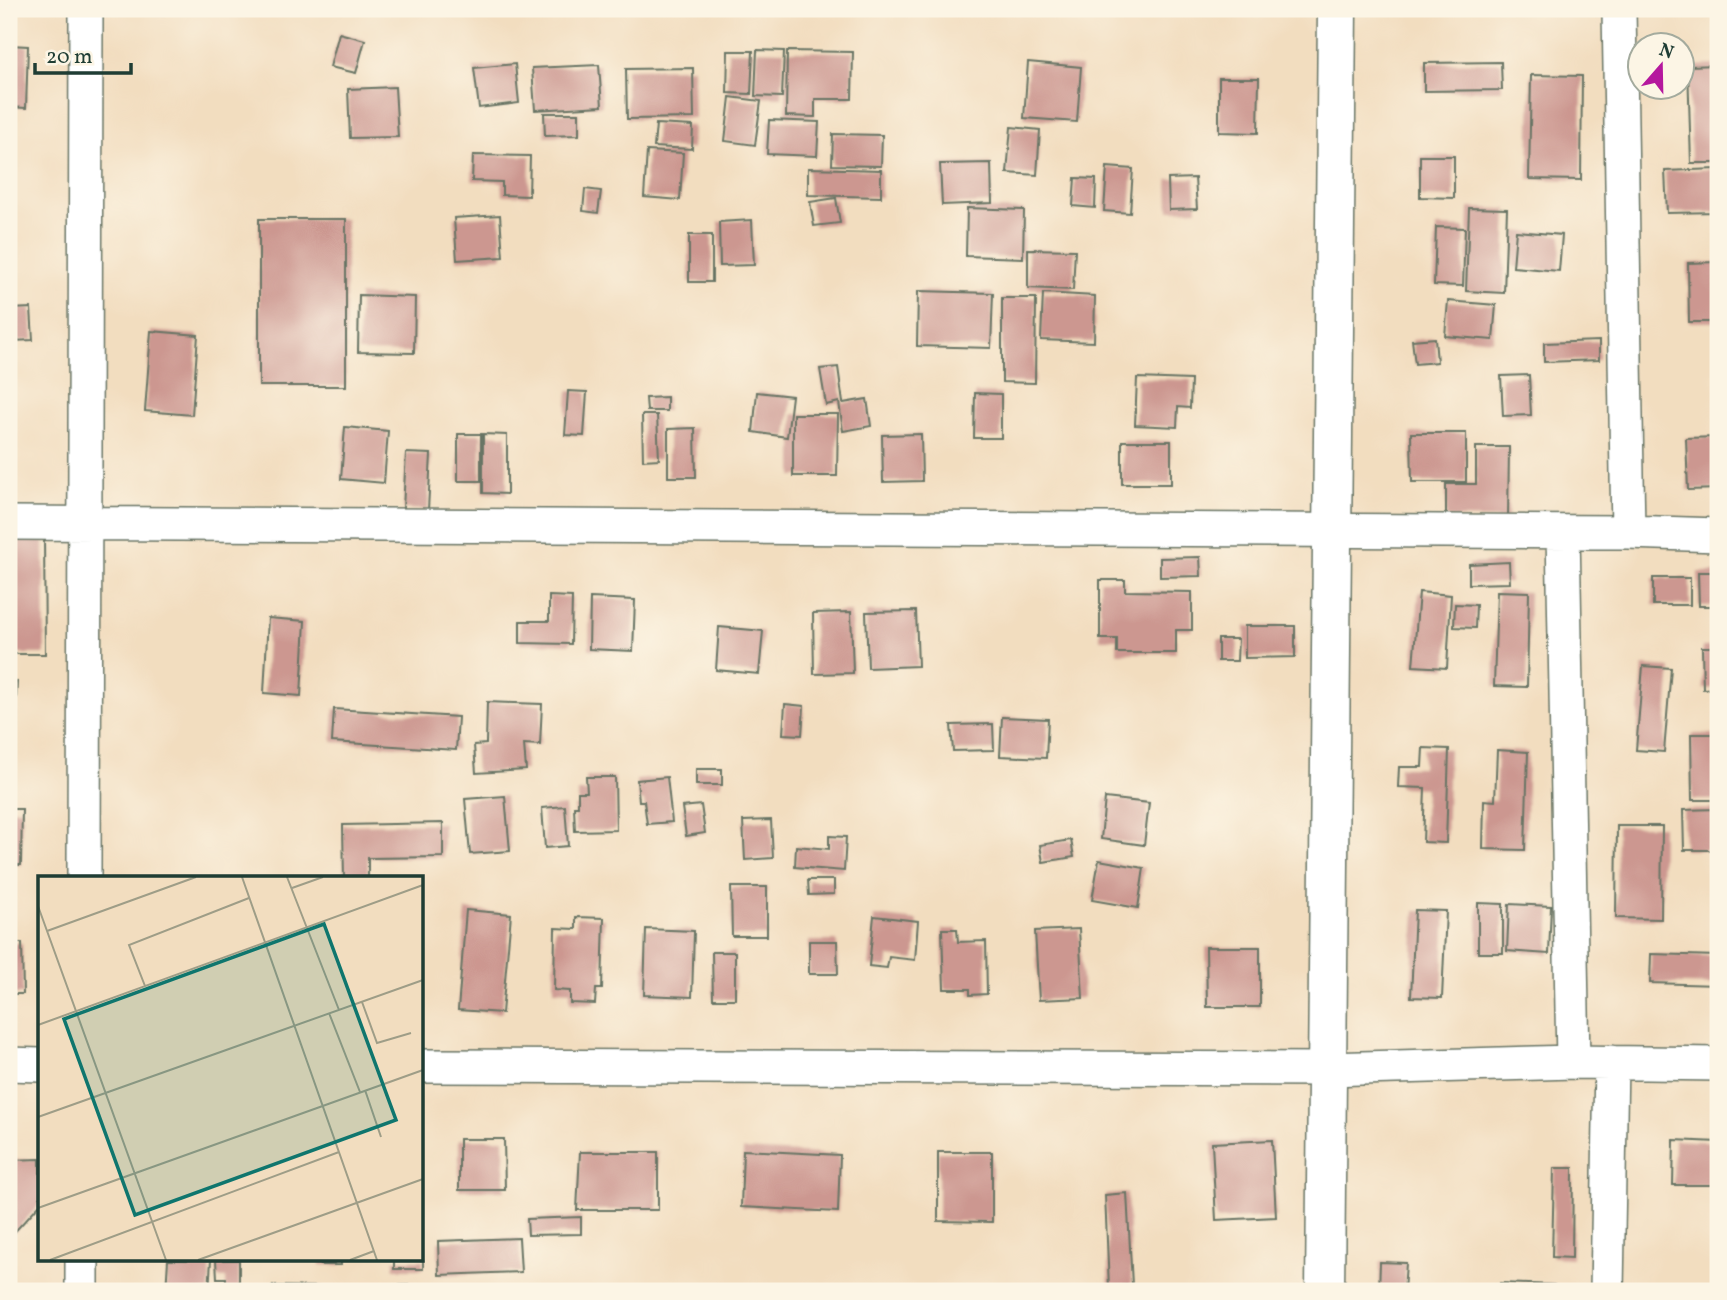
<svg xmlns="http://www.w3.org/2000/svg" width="1727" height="1300" font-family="Vollkorn,serif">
<rect width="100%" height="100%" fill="#fcf5e5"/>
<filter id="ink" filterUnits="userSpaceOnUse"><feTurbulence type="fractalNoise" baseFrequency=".0143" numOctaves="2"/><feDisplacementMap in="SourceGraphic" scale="14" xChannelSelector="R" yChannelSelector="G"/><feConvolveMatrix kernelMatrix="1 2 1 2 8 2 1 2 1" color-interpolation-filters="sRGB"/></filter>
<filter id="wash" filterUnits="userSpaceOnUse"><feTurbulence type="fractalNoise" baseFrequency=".00686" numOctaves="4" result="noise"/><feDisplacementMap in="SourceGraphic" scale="28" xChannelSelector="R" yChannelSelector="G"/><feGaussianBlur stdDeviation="1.57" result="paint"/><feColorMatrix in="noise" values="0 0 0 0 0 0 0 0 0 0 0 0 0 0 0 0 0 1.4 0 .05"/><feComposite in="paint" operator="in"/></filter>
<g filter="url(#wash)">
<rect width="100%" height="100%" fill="#f2ddbf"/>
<g id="blocks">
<!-- building -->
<path fill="#cc9790" d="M339,33L365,40L356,73L330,67Z
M9,45L28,46L26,108L9,107Z
M757,50L784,51L782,97L755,96Z
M728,51H753L751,94L727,93Z
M787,51L853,52L852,99H815V117L786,116Z
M1028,62L1081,67L1077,122L1024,118Z
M1501,62L1502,90L1424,91V63Z
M515,64L519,103L479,108L474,68Z
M599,65L602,106L535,110L532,68Z
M1718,65V163H1691L1688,66Z
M693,68L694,118L627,119L626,69Z
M1531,75L1582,76L1581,180L1529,179Z
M1219,78H1259L1258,133L1219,132Z
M395,87L398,137L350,138L348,89Z
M730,97L761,101L755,145L725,141Z
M544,113H579V135L545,136Z
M769,120L819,122L817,156L767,154Z
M656,124L693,126L692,149L654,147Z
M1011,127L1040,130L1037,175L1007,173Z
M833,134L882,135L881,166L832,165Z
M647,151L683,153L680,200L644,197Z
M473,155L530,156L529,196L502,195V182L472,181Z
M1420,156H1454V198L1420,197Z
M991,163L992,203L942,205L940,164Z
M1107,167L1133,169L1130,213L1104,211Z
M808,168L881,170V197L808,195Z
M1717,169L1718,212L1667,213L1665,171Z
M1075,178L1096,179L1095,208L1073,206Z
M1195,178L1197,209L1169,210L1168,179Z
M585,189L601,191L598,213L583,211Z
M836,198L840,223L814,226L810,202Z
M967,208L1024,210L1023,258L966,256Z
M1469,208L1507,209L1504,293L1466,291Z
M500,215L503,257L457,260L454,218Z
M259,219H346V386H259Z
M752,220L754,265L720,266L719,222Z
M1436,227L1465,228L1463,286L1434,285Z
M1516,231L1562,235L1559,271L1513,267Z
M689,235H712V282H689Z
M1028,249L1075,250L1073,290L1028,288Z
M9,255H12L13,298H9Z
M1718,262V322H1689L1688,263Z
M918,291L993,293L991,348L917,346Z
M1043,293L1095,296L1094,342L1041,340Z
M359,295L415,297L414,353L358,352Z
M1002,298H1036L1035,383L1002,382Z
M1448,301L1496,305L1493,340L1445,336Z
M31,308L33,340L13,341L11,309Z
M151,331L198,335L192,415L145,411Z
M1435,338L1437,362L1415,364L1412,340Z
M1599,341V360L1544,362V343Z
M838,367L843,403L867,399L871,426L843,431L839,402L826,405L820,369Z
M1529,375L1531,415L1503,416L1501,376Z
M1137,378L1191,380L1190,408L1178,407L1177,427L1135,425Z
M568,391L587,392L584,436L565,435Z
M757,392L792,396L787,437L753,432Z
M975,393L1001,394V438H974Z
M667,397V411H647L646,398Z
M793,414H838L837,476H793Z
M642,415H657L659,459L643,460Z
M345,427L388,431L384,483L341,479Z
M695,428L696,477H668V429Z
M1411,433H1466V482H1412Z
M458,434H481V481H458Z
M483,434L507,435V494L483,493Z
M921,434L922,481L883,482L882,435Z
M1718,437V489L1688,490L1686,438Z
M1122,441H1171V484H1122Z
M1476,447H1509L1508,519L1446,518V484H1476Z
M406,453L431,454L428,510L403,509Z
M9,536H44L45,654H9Z
M1200,557L1201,576L1160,577V558Z
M1509,562L1510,583L1469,584V564Z
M1698,572H1718V606H1699Z
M1653,578H1690V605H1653Z
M1100,580H1125V591L1192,592V630H1176V653H1117V639H1100Z
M1497,591L1529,592L1527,687L1494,686Z
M1419,592L1451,595L1447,668L1413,666Z
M549,596L572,597L571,644L520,643V621H549Z
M590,598L635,600L633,651L589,649Z
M1455,604L1476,605L1475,628L1454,627Z
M916,611L918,666L868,668L866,612Z
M851,612L853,673L814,674L813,613Z
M268,618L305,621L301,696L264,693Z
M1245,626H1295V657L1245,658Z
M719,627L763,631L759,674L716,670Z
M1218,639H1238L1237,661H1218Z
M1702,647H1718V688L1703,689Z
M1643,666L1671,668L1664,752L1636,750Z
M9,681L17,682L14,737H9Z
M487,702L542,704L540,745L524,744L526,770L476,773L474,745L486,744Z
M785,704L804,706L802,735L783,734Z
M334,709L458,717L456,750L332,742Z
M1002,717L1048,719L1046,758L1000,756Z
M993,724L994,750L953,751L951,725Z
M1691,734H1718V800H1692Z
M1423,748L1449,749L1446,843L1423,842L1425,788L1398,787L1399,767H1422Z
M1497,750L1528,752L1525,850L1483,849L1484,800L1495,801Z
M696,769H722V785H696Z
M586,777H615L616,830L575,831L574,806H578V792H587Z
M667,777L672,822L647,824L644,801H639L637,780Z
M505,796L510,851L470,854L465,799Z
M1105,798L1149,803L1144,845L1101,839Z
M701,805L705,833L686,836L682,807Z
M565,806L568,846L545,848L542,808Z
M9,809H22L21,865H9Z
M1718,809V850H1684L1683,810Z
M771,820L773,858L745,860L743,821Z
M443,823V857L368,858V878H344L343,825Z
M1617,826H1662L1661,919L1616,918Z
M829,836L846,837L844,871L795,867L796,846L829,849Z
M1071,840L1074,857L1043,862L1040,845Z
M1099,860L1144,868L1138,908L1092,900Z
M808,880H834V894L809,895Z
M731,887H767V936H732Z
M1478,903L1503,904V953H1478Z
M1509,904L1551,906L1549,954L1507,951Z
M466,910L511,914L502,1013L458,1010Z
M1415,910L1446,911L1442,998L1411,997Z
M874,916L918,921L915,960L889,957L887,968L869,966Z
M576,917L604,918L602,989H596L595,1004L570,1003V991L554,990L555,928L576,929Z
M646,929L694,931L692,997L644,995Z
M942,929H957L958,942L986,941L987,994L970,995V989H944Z
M1079,929L1083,998L1039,1000L1035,931Z
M809,941H837L838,974H809Z
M9,943H22L23,994H9Z
M1206,947H1260V1007H1207Z
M712,952H735V999H713Z
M1651,954L1718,956V985L1650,983Z
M459,1139H504L505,1190H459Z
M1272,1140L1276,1217L1216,1220L1212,1143Z
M1674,1140L1718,1142V1185H1673Z
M743,1150L840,1155L838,1212L741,1207Z
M580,1152H658V1210H577Z
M938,1152H992V1222L938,1221Z
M40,1159V1204L9,1238V1160Z
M1554,1168H1573L1572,1258L1552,1257Z
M1127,1193L1132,1285L1109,1287L1105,1195Z
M581,1217V1234L528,1235L527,1219Z
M519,1238L521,1272L439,1275L438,1241Z
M168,1260H211L209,1291H166Z
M216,1260H239V1291H226V1278H217Z
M320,1260H341V1265H320Z
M394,1260H423V1269H394Z
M1380,1262L1406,1263L1404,1291H1379Z
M1500,1283L1554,1285L1553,1291H1499Z
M409,1285V1291H359V1287Z
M272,1286L322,1287V1291H272Z"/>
</g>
</g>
<g filter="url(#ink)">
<use href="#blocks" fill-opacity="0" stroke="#697565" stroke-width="2"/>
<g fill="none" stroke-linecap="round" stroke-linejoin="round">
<!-- minor casing -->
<g stroke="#697565" stroke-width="36">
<path id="minor" d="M1619,9L1628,532
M9,523L1628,532L1718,535
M1563,532L1573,1062
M84,878L86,9
M9,1064L40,1065
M422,1066L1327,1069L1573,1062L1718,1064
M82,1291V1260
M1607,1291L1611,1062"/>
</g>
<!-- tertiary casing -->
<g stroke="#697565" stroke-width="41">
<path id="tertiary" d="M1325,1291L1337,9"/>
</g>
<!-- minor -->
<use href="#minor" stroke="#fff" stroke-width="33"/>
<!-- tertiary -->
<use href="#tertiary" stroke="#fff" stroke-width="38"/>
</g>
</g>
<!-- overview -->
<g transform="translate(38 876)">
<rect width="385" height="385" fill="#f2ddbf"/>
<path fill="none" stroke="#9e9d87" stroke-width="2" d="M204,1L339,384M249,1L301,134M254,12L285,1M0,30L128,384M9,55L158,1M107,110L91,69L211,22M324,126L339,167L373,157M291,137L322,216M0,149L385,9M327,214L343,261M0,241L385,104M0,332L385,194M12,384L301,276M160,384L385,303M312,384L336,375"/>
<path fill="#0f766e" fill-opacity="0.15" stroke="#0f766e" stroke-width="3.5" d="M286,48L358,244L97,339L26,143Z"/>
<rect width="385" height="385" fill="none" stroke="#1f3d34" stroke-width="3.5"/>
</g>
<!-- margin -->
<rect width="1727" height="1300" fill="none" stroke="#fcf5e5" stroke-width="35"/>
<!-- north arrow -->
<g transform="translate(1661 66) rotate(20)"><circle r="33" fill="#fcf5e5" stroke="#a4ab9e" stroke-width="2"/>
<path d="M0-5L12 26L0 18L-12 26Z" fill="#b5179e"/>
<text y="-10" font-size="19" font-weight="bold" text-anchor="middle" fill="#1f3d34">N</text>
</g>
<!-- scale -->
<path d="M35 63v10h96v-10" fill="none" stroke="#1f3d34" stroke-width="3.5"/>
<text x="46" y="63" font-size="21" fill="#1f3d34" stroke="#fcf5e5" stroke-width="5" paint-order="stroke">20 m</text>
</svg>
